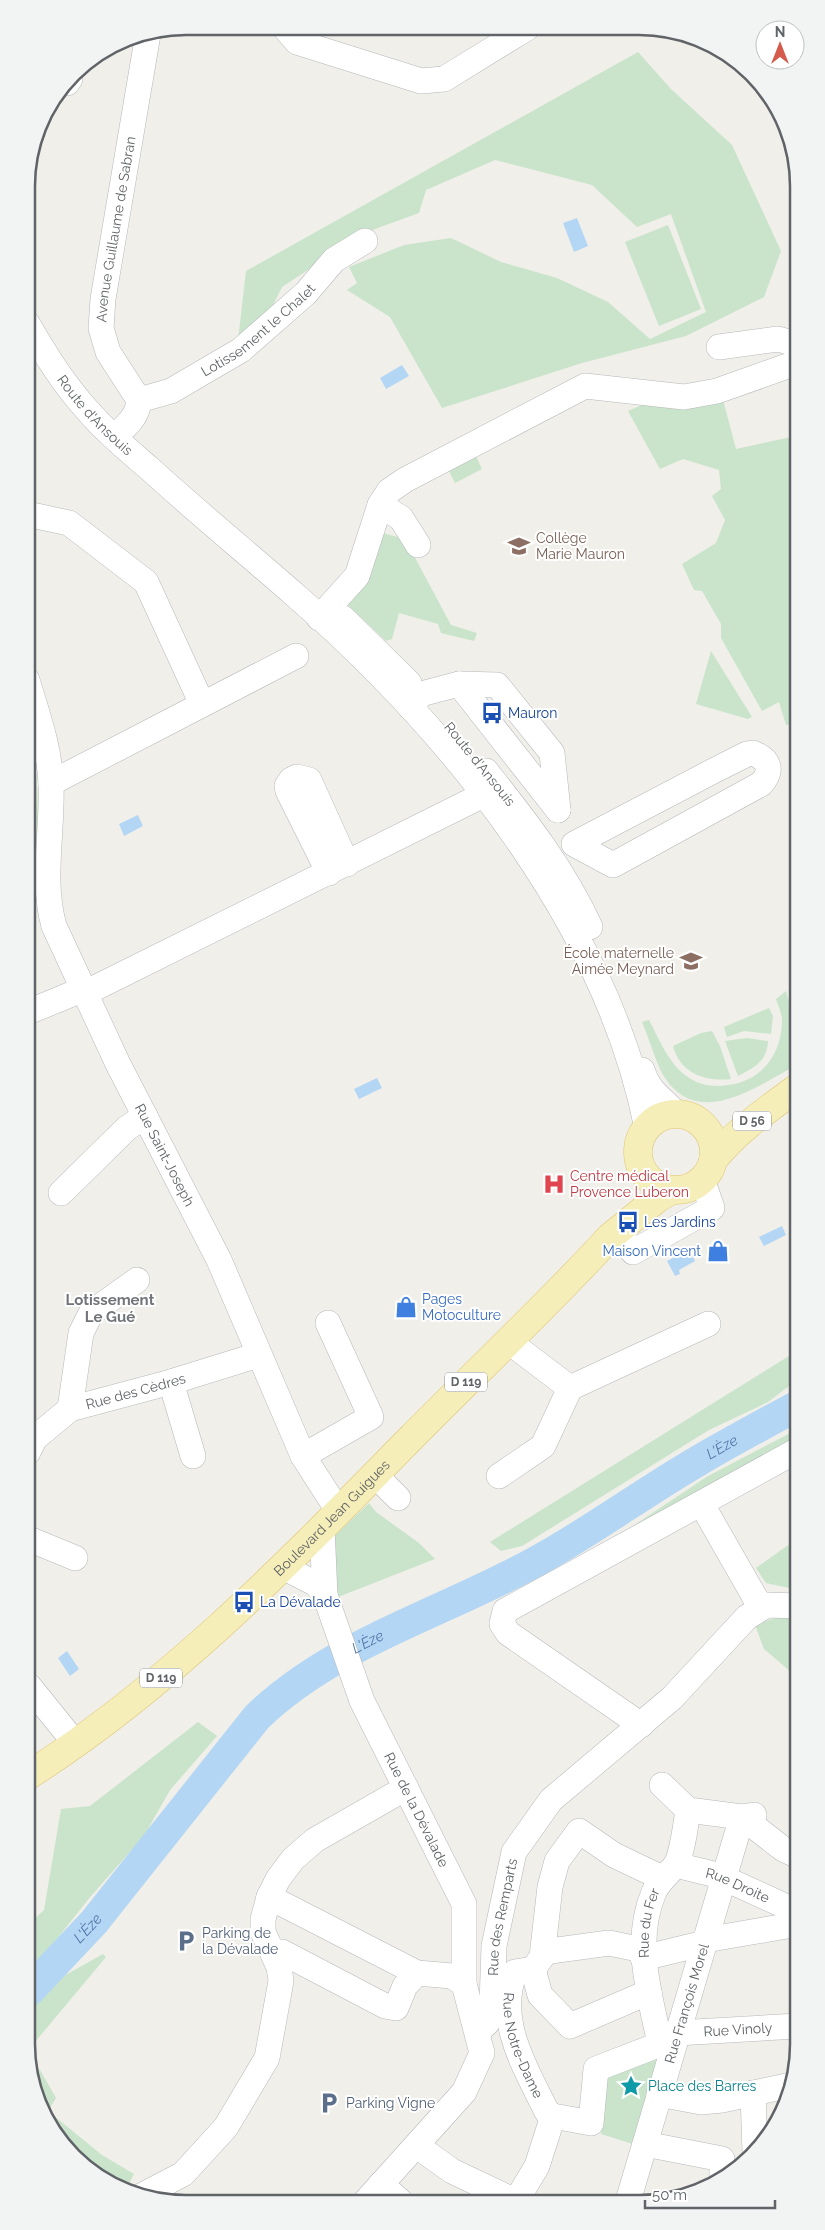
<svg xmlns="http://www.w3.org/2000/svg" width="825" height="2230" font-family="Raleway,sans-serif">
<rect width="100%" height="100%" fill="#f0efe9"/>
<!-- green -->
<path fill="#c9e4ca" d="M638,52L671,89L732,145L781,251L764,297L686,336L582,363L442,408L390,317L347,290L357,283L349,267L404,245L451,238L501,262L557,278L608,302L650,339L706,312L671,214L637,227L592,185L495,160L426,190L419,213L364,233L282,287L272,307L238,340L246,271Z
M668,225L701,309L659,326L625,242Z
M722,396L736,449L796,436V729L795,723L786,725L779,702L762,711L721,638V624L702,591L694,590L682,564L716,543L725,520L712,496L721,489L719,470L683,459L660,469L628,411L653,400Z
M476,456L482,469L455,483L448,469Z
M379,532L405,539L451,625L477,633L474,641L441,633L438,624L399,613L392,639L386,641L346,603Z
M711,651L752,717L748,719L696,704Z
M27,722C40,767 38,816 37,863L28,866Z
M786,991L791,1009L797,1018V1065C755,1087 696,1132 662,1073C654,1057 649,1038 642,1022L649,1020C660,1041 670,1067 691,1079C702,1086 715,1087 728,1085C763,1081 783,1052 782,1018C781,1012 778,1005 776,999Z
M769,1008L773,1016L771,1034L744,1031L727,1037L724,1027Z
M712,1031L720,1046L731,1079C705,1082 680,1073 673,1046L701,1033Z
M747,1038L768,1041C767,1061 755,1067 738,1076L725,1041Z
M797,1351V1380L768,1402L709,1430L522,1546L501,1551L490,1542Z
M798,1429V1454L603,1546L708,1476Z
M369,1503L376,1512L419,1543L435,1559L338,1597L331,1568L332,1538Z
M798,1538V1590L766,1583L756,1568Z
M778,1617L798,1618V1678L764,1649L755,1625Z
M198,1722L217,1736L170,1790L144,1836L91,1896L29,1974V1924L44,1910L61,1809L90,1806Z
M103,1954L106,1957L30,2048L29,2009L60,1978Z
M663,2052L636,2145L601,2134L602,2079Z
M29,2062L40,2070L56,2098L48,2111L102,2155L134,2174L125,2191C77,2174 29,2113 29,2062Z"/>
<!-- water -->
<path fill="#b4d6f5" d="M577,218L588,246L574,252L563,223Z
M402,365L409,376L386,389L380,378Z
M138,815L143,826L124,836L119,824Z
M377,1078L382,1088L359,1099L354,1089Z
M782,1226L786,1235L764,1246L759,1237Z
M690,1249L695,1261L679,1270L680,1274L675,1276L667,1261Z
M67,1651L79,1669L70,1676L58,1658Z"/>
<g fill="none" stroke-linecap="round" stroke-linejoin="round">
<!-- river -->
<path stroke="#b4d6f5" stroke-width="31" id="s1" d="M29,1991L94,1922L257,1717C335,1642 444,1613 537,1561C592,1531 643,1493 698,1461C730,1442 764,1424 797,1406"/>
<!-- minor casing -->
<g stroke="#b6b8bb" stroke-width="26">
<g id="minor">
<path d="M284,27L297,42L421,81L444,79L527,28"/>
<path d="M67,83L70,79"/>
<path id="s2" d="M27,323C45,354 64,385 89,412C107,433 129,451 150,469C197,512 247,553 295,595C451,731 606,922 647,1128"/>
<path d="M719,347L778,339L796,344"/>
<path id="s3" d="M139,400L171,391L241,350L306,293L334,260L365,241"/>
<path id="s4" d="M114,437C126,426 138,417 139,400L108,352L101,328L103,299L148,34"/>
<path d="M380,505L401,518L418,545"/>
<path d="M27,514L69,523L146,582L202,704"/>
<path d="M319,618L357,576L380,505L389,491L405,480L585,386L684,397L717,391L796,363"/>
<path d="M343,618L409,683"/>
<path id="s5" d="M27,680C37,713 50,750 51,784C53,831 41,880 54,926L118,1064L219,1260L303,1456L339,1512"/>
<path d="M459,684L558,810"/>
<path d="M411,708L421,694L459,684L497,685L552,753L558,810"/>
<path d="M753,753C770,760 773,771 761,784L613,865L574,844L719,768L747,754Z"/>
<path d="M486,771C525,820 564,870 590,927"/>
<path d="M51,783L296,656"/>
<path d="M329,873L288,791L287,786L291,780L297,777L309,780L347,864"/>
<path d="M85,993L483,795"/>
<path d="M28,1012L84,989"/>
<path d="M642,1070C649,1093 663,1098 677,1115"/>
<path d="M61,1193L127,1128L145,1116"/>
<path d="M617,1231L633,1252L712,1208L702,1179"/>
<path d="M508,1341L570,1388"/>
<path d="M171,1382L193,1456"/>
<path d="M70,1409L81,1333L91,1313L137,1280"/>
<path id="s6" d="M28,1452L35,1438L70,1409L171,1382L258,1355"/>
<path d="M303,1456L371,1417L328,1323"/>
<path d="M375,1475L398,1498"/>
<path d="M499,1476L543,1446L570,1388L708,1324"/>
<path d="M705,1510L761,1608"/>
<path id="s7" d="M322,1528L325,1595L362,1701L464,1904V1984L482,2053L464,2092L366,2201"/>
<path d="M29,1539L75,1558"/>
<path d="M283,1567L316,1584L325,1595"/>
<path d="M29,1686L75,1743"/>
<path d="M641,1725L508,1633L502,1624L505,1611L798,1450"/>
<path d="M662,1785L688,1810L742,1817L783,1849L798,1856"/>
<path id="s8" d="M676,1865L717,1875L798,1912"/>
<path id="s9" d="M662,1878L614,1855L579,1831L557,1861L550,1887L542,1957L533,1969L515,1972C495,2020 526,2069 547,2112L553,2116L591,2123L596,2069L676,2038"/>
<path d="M269,1897L417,1973L452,1976L464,1984"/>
<path d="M705,1940L798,1924"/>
<path d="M273,1952H282L385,2006L396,2008L405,1986L417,1973"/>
<path d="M543,1952L609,1943L643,1950"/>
<path d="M643,1958L705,1943"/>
<path d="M533,1969L540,1995L570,2026L649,1992"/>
<path id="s10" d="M477,2032L487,2023L492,2005L494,1946L514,1852L551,1800L672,1698L747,1617L767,1605L798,1606"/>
<path id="s11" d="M677,2033L798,2026"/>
<path id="s12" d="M660,2043C649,1993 633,1941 654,1892C659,1881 667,1875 675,1866C682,1856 686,1823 688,1810"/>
<path d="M753,2093L755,2153"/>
<path d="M659,2094L701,2102L722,2100L791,2085"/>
<path d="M645,2144L722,2159V2180"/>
<path d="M417,2146L452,2171L515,2201"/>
<path d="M381,2184L400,2201"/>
<path d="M141,2196L183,2174L226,2127L267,2058L281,1981L279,1967L263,1932V1919L269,1897L278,1879L293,1859L315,1840L406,1788"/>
<path d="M516,2201L537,2166L553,2116"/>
<path id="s13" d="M628,2201L742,1817L754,1815"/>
</g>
</g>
<!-- major casing -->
<g stroke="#e0c572" stroke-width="29">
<g id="major">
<circle cx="676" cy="1152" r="38"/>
<path d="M713,1160C737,1130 767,1110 797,1088"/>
<path id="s14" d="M29,1775C173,1683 292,1559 411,1438C477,1371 547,1306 610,1237L658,1198L672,1190"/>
</g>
</g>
<!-- minor -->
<use href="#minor" stroke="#fff" stroke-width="25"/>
<!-- major -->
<use href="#major" stroke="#f5eeb9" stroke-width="28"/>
</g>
<!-- icons -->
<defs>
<g id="school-bare" transform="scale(1.725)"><path d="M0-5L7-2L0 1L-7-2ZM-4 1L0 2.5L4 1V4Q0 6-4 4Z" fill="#8d6e63" stroke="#fff" stroke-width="2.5" paint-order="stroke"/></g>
<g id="bus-bare" transform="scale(1.725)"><path d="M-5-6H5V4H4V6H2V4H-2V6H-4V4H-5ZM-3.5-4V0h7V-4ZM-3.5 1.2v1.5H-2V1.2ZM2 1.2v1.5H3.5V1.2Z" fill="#1a4fb4" stroke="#fff" stroke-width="2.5" paint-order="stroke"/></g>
<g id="hospital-bare" transform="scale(1.725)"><path d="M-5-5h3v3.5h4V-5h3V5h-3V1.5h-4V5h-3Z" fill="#e0444e" stroke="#fff" stroke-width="2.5" paint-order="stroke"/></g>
<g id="shop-bare" transform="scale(1.725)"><path d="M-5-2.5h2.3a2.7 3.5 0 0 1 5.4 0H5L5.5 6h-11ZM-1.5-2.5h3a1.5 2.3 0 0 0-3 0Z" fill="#3f7fe0" stroke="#fff" stroke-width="2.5" paint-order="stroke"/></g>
<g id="parking-bare" transform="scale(1.725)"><path d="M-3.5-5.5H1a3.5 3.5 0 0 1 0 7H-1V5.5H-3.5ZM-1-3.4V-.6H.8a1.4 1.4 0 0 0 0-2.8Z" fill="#5c6f8a" stroke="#fff" stroke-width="2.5" paint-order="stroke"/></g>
<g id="sight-bare" transform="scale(1.725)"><path d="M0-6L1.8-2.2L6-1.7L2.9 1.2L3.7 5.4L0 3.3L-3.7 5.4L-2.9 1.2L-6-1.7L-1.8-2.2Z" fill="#0f9aa8" stroke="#fff" stroke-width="2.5" paint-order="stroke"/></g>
</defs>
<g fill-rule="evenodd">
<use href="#school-bare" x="519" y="546"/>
<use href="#bus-bare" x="492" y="713"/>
<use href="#school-bare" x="691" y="961"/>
<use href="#hospital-bare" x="554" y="1184"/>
<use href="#bus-bare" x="628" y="1222"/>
<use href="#shop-bare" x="718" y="1251"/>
<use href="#shop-bare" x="406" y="1307"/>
<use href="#bus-bare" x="244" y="1602"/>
<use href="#parking-bare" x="186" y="1941"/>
<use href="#sight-bare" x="631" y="2086"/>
<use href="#parking-bare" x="329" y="2103"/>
</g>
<g text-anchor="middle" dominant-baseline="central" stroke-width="4" stroke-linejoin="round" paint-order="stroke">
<!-- shield labels -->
<g fill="#fff" stroke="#909295" stroke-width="1">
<rect x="733" y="1111.5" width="38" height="19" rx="4"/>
<rect x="445" y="1372.5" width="42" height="19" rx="4"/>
<rect x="140" y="1668.5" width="42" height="19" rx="4"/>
</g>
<g font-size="12" font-weight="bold" fill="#606367">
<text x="752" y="1121">D 56</text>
<text x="466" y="1382">D 119</text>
<text x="161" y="1678">D 119</text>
</g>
<!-- street labels -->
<g font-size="14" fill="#606367" stroke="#fff">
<text stroke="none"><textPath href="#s4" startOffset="228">Avenue Guillaume de Sabran</textPath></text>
<text stroke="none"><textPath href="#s3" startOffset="140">Lotissement le Chalet</textPath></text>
<text stroke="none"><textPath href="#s2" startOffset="115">Route d'Ansouis</textPath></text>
<text transform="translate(480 764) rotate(51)">Route d'Ansouis</text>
<text stroke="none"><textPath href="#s5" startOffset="504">Rue Saint-Joseph</textPath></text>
<text stroke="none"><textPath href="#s6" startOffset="129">Rue des Cèdres</textPath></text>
<text stroke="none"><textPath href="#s14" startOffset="398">Boulevard Jean Guigues</textPath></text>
<text stroke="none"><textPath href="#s7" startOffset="301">Rue de la Dévalade</textPath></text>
<text stroke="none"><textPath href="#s8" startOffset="65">Rue Droite</textPath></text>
<text stroke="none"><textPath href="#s10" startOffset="121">Rue des Remparts</textPath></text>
<text stroke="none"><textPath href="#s12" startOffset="122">Rue du Fer</textPath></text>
<text stroke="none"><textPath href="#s13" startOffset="206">Rue François Morel</textPath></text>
<text stroke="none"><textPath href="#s11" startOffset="61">Rue Vinoly</textPath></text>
<text stroke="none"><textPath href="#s9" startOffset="340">Rue Notre-Dame</textPath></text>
</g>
<!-- education labels -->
<g font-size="14" fill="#785e54" stroke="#fff" text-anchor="start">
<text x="536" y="538">Collège<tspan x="536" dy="16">Marie Mauron</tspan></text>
<text x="674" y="953" text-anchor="end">École maternelle<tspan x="674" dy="16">Aimée Meynard</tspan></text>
</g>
<!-- transit labels -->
<g font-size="14" fill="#164399" stroke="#fff" text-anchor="start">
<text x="508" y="713">Mauron</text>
<text x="644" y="1222">Les Jardins</text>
<text x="260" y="1602">La Dévalade</text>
</g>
<!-- health labels -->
<g font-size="14" fill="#be3a42" stroke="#fff" text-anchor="start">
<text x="570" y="1176">Centre médical<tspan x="570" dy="16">Provence Luberon</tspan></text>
</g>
<!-- shop labels -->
<g font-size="14" fill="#366cbe" stroke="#fff" text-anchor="end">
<text x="701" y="1251">Maison Vincent</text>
<text x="422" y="1299" text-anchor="start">Pages<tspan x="422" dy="16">Motoculture</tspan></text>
</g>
<!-- service labels -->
<g font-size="14" fill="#4e5e75" stroke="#fff" text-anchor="start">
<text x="202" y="1933">Parking de<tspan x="202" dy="16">la Dévalade</tspan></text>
<text x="346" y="2103">Parking Vigne</text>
</g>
<!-- culture labels -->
<g font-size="14" fill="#0d838f" stroke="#fff" text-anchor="start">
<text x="648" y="2086">Place des Barres</text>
</g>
<!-- neighbourhood labels -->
<g font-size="15" font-weight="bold" fill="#717579" stroke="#fff">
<text x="110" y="1300">Lotissement<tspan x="110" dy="17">Le Gué</tspan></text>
</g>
<!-- water labels -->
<g font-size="15" font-style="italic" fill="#5278a6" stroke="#fff">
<text stroke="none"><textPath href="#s1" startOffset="896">L'Èze</textPath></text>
<text stroke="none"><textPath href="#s1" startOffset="491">L'Èze</textPath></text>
<text stroke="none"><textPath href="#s1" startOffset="86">L'Èze</textPath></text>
</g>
</g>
<!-- crop -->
<path d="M0 0H825V2230H0ZM186 35H639A151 151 0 0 1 790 186V2044A151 151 0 0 1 639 2195H186A151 151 0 0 1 35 2044V186A151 151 0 0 1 186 35Z" fill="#f2f3f3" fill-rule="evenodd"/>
<path fill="none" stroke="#606367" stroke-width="2.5" d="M186 35H639A151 151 0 0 1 790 186V2044A151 151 0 0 1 639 2195H186A151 151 0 0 1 35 2044V186A151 151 0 0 1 186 35Z"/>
<!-- north arrow -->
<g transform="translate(780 45)"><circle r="24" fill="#ffffff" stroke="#bfc1c2"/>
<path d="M0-4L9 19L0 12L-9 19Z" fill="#d45b4b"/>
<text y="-8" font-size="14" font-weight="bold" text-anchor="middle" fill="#606367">N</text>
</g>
<!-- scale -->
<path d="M645 2200v8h130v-8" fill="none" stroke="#606367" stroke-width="2.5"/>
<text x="652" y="2200" font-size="15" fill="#606367" stroke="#ffffff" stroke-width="4" paint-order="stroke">50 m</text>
</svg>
